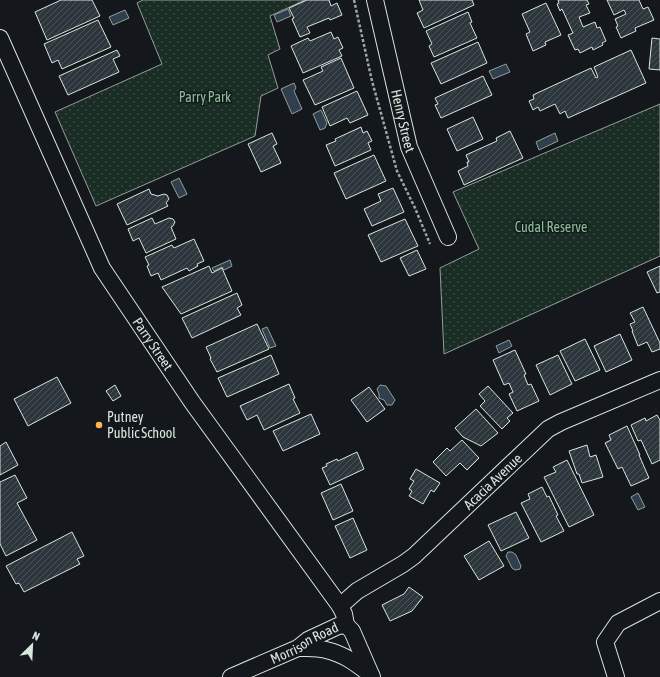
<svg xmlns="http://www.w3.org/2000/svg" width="660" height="677" font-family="'Asap Condensed',sans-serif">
<defs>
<pattern id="park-dots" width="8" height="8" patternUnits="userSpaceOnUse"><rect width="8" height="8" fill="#1a2d24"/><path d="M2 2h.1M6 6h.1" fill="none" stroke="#3b4b43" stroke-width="1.8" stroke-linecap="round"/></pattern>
<pattern id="building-hatch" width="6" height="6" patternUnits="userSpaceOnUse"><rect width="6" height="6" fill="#2c363c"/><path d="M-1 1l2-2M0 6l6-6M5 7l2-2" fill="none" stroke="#4a5358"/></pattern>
</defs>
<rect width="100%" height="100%" fill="#14181c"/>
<!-- park -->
<path fill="url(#park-dots)" stroke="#939e99" d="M143,0H305L270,16L280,49L268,55L278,88L261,96L255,136L96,206L55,112L162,64L137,3Z
M660,104V256L444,354L440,268L479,249L453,192Z"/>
<!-- water -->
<path fill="#2f3f4d" stroke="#939e99" d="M288,9L291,16L277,22L274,15Z
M125,10L129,18L113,25L109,17Z
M506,64L510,72L493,79L489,71Z
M294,83L296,88L294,91L302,109L292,114L281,89Z
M321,110L327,123L325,128L320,130L313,114Z
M555,133L558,141L539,150L536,142Z
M179,178L187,194L179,198L171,182Z
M230,260L232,266L224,270L222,267L214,271L212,268Z
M267,327L276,346L270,348L262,329Z
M509,340L512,346L499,353L496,346Z
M380,385L386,386L395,400L392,405H387L384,400L379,398V394L377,389Z
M638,493L645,507L638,510L631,497Z
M508,552H512L516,555L521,566L520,569L515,570L512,568L506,556Z"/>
<!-- building -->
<path fill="url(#building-hatch)" stroke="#d8e6dc" d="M61,0H92L100,16L47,40L35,12Z
M307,0H329L331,6L337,3L342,15L330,20L329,18L307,27L310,33L300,37L292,19L294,18L289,8Z
M420,0H472L474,5L424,28L417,13L423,10L419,0Z
M558,0H587L589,4L586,5L590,13L579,17L583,27L595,22L597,28L600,27L606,41L602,43L603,45L593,50L592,47L580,53L578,49L575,50L568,35L573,33L562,9L560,11L557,4L559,3Z
M607,0H639L643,9L648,7L654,20L635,28L636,31L621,38L616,27L618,26L615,19L626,14L624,10L614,15Z
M546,3L561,35L545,42L546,45L533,51L526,34L530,32L522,14Z
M468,12L472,22L470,23L477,38L434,57L429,46L432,44L426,31Z
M98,20L111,47L62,69L58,60L52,63L44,44Z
M331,32L334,39L338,37L343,48L339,50L342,56L303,73L291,46L308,38L310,41Z
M652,38L660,39V70L649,69Z
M478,42L487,63L441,84L431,63Z
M117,50L120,56L113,59L119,72L68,95L59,76Z
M631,50L646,83L568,118L565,111L560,114L555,104L540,111L538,107L533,110L529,101L534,99L533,95L591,68L596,78L598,77L594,67Z
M341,58L354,88L315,105L303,80L323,71L321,67Z
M483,76L492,95L441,118L435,105L438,104L435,98Z
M357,91L368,115L350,123L347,118L330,126L322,107Z
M473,117L483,139L457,151L447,129Z
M361,127L363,133L367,131L372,141L368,143L371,150L335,166L326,145L336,141L335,139Z
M510,131L523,158L464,185L458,171L468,166L467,162H469L466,155L497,141L496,138Z
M272,133L277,144L273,146L281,163L261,172L248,144Z
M374,155L386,181L346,199L334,173Z
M393,188L404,212L372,226L364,209L381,201L378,194Z
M149,189L151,194L158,196L164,194L167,195L169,199L166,203L168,206L127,225L117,204Z
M152,218L155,224L169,218L173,219L175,222L173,226L171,227L176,239L146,253L139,238L133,241L128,229Z
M405,219L418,246L381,262L368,235Z
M194,239L204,261L197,264L198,266L189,271L187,268L161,280L158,273L151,276L147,266L149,265L145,257L172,245L174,248Z
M417,250L426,269L409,276L400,258Z
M209,266L212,273L222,268L232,291L181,314L162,287Z
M660,266V292L657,293L647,272Z
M237,293L242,305L237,308L241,315L192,338L182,318Z
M643,307L660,343V349L652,352L647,342L638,346L632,331H633L630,324L635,322L630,313Z
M257,324L269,349L217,372L210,359L211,358L206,347Z
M620,334L632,360L606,372L594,346Z
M585,339L600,370L575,381L560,351Z
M515,350L526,374L524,375L528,385L531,384L539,401L517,411L509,394L513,392L509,383L504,385L493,360Z
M271,355L279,374L227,397L218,378Z
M558,355L572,384L550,395L536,365Z
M57,377L71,403L28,426L14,399Z
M289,384L295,398L293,399L300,413L264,430L257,415L247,420L240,406Z
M115,385L121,396L113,401L106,391Z
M488,386L513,413L507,418L510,421L502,429L480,406L485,401L479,394Z
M369,387L385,409L367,422L351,400Z
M476,409L498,433L481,446L463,437L455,428Z
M311,414L320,434L283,451L273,431Z
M657,415L660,420V460L652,464L641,440L638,441L631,425L645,418L646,421Z
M627,426L640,455H639L649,478L631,486L622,467L618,469L605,443L611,440L609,435Z
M462,440L479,458L467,470L460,463L446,476L433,462L447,448L450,451Z
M6,442L18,465L0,475V446Z
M587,445L590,457L596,455L603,477L582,483L579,474H577L569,451Z
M357,452L364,469L330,485L322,468L327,466L326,464L337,459L338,461Z
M567,460L594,515L569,527L544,477L556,472L553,467Z
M416,469L440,483L434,492L431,490L423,504L409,496L412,491L409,489L414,481L410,479Z
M15,475L27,498L17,503L37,540L6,556L0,544V482Z
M341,484L353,511L333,520L321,493Z
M542,487L547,497L549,496L558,515L556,516L564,531L541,542L521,503L530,499L528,494Z
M516,512L529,538L501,551L488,525Z
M353,518L367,550L350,558L335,526Z
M72,532L84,556L77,559L80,564L24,592L19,583L16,584L6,566Z
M489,541L504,566L479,580L464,556Z
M409,587L423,597L412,611L390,621L382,605L404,594Z"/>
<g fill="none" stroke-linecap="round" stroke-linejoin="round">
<!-- minor casing -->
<g stroke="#d8e6dc" stroke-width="18">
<g id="minor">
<path id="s1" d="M375,0L409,147L448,237"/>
<path id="s2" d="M0,38L102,268L192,402L340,606L344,614L346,625"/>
<path id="s3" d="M340,606L357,591L403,564L414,556L548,429L561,422L660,380"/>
<path d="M298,648C307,648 317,647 326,650C344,654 357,664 371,675"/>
<path id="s4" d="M231,677L298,648L308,640L338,626L346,625L352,631L372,677"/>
<path d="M616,677L605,642L618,623L660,601"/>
</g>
</g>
<!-- path -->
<path stroke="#9da8a2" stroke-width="2.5" stroke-dasharray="3 2" stroke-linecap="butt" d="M354,0L372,81L397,171L415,208L430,244"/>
<!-- minor -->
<use href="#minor" stroke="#14181c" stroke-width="16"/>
</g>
<!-- markers -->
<circle fill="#ffb74d" stroke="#14181c" stroke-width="1.5" cx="99" cy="425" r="4"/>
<g text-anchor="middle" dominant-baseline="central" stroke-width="3" stroke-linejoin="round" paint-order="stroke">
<!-- park labels -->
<g font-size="14" fill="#8ac095" stroke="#14181c">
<text x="205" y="97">Parry Park</text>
<text x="551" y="227">Cudal Reserve</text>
</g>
<!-- street labels -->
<g font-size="14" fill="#d8e6dc" stroke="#14181c">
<text stroke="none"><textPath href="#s1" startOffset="124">Henry Street</textPath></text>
<text stroke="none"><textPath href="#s2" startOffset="343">Parry Street</textPath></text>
<text stroke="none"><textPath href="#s3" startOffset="198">Acacia Avenue</textPath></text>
<text stroke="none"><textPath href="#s4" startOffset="81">Morrison Road</textPath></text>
</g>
<!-- poi labels -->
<g font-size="14" fill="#d8e6dc" stroke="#14181c" text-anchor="start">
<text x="107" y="417">Putney<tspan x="107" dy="16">Public School</tspan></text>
</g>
</g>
<!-- north arrow -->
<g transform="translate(32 645) rotate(24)" stroke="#14181c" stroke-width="3" paint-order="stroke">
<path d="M0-3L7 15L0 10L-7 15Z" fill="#d8e6dc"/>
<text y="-6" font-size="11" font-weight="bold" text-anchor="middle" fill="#d8e6dc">N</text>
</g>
</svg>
